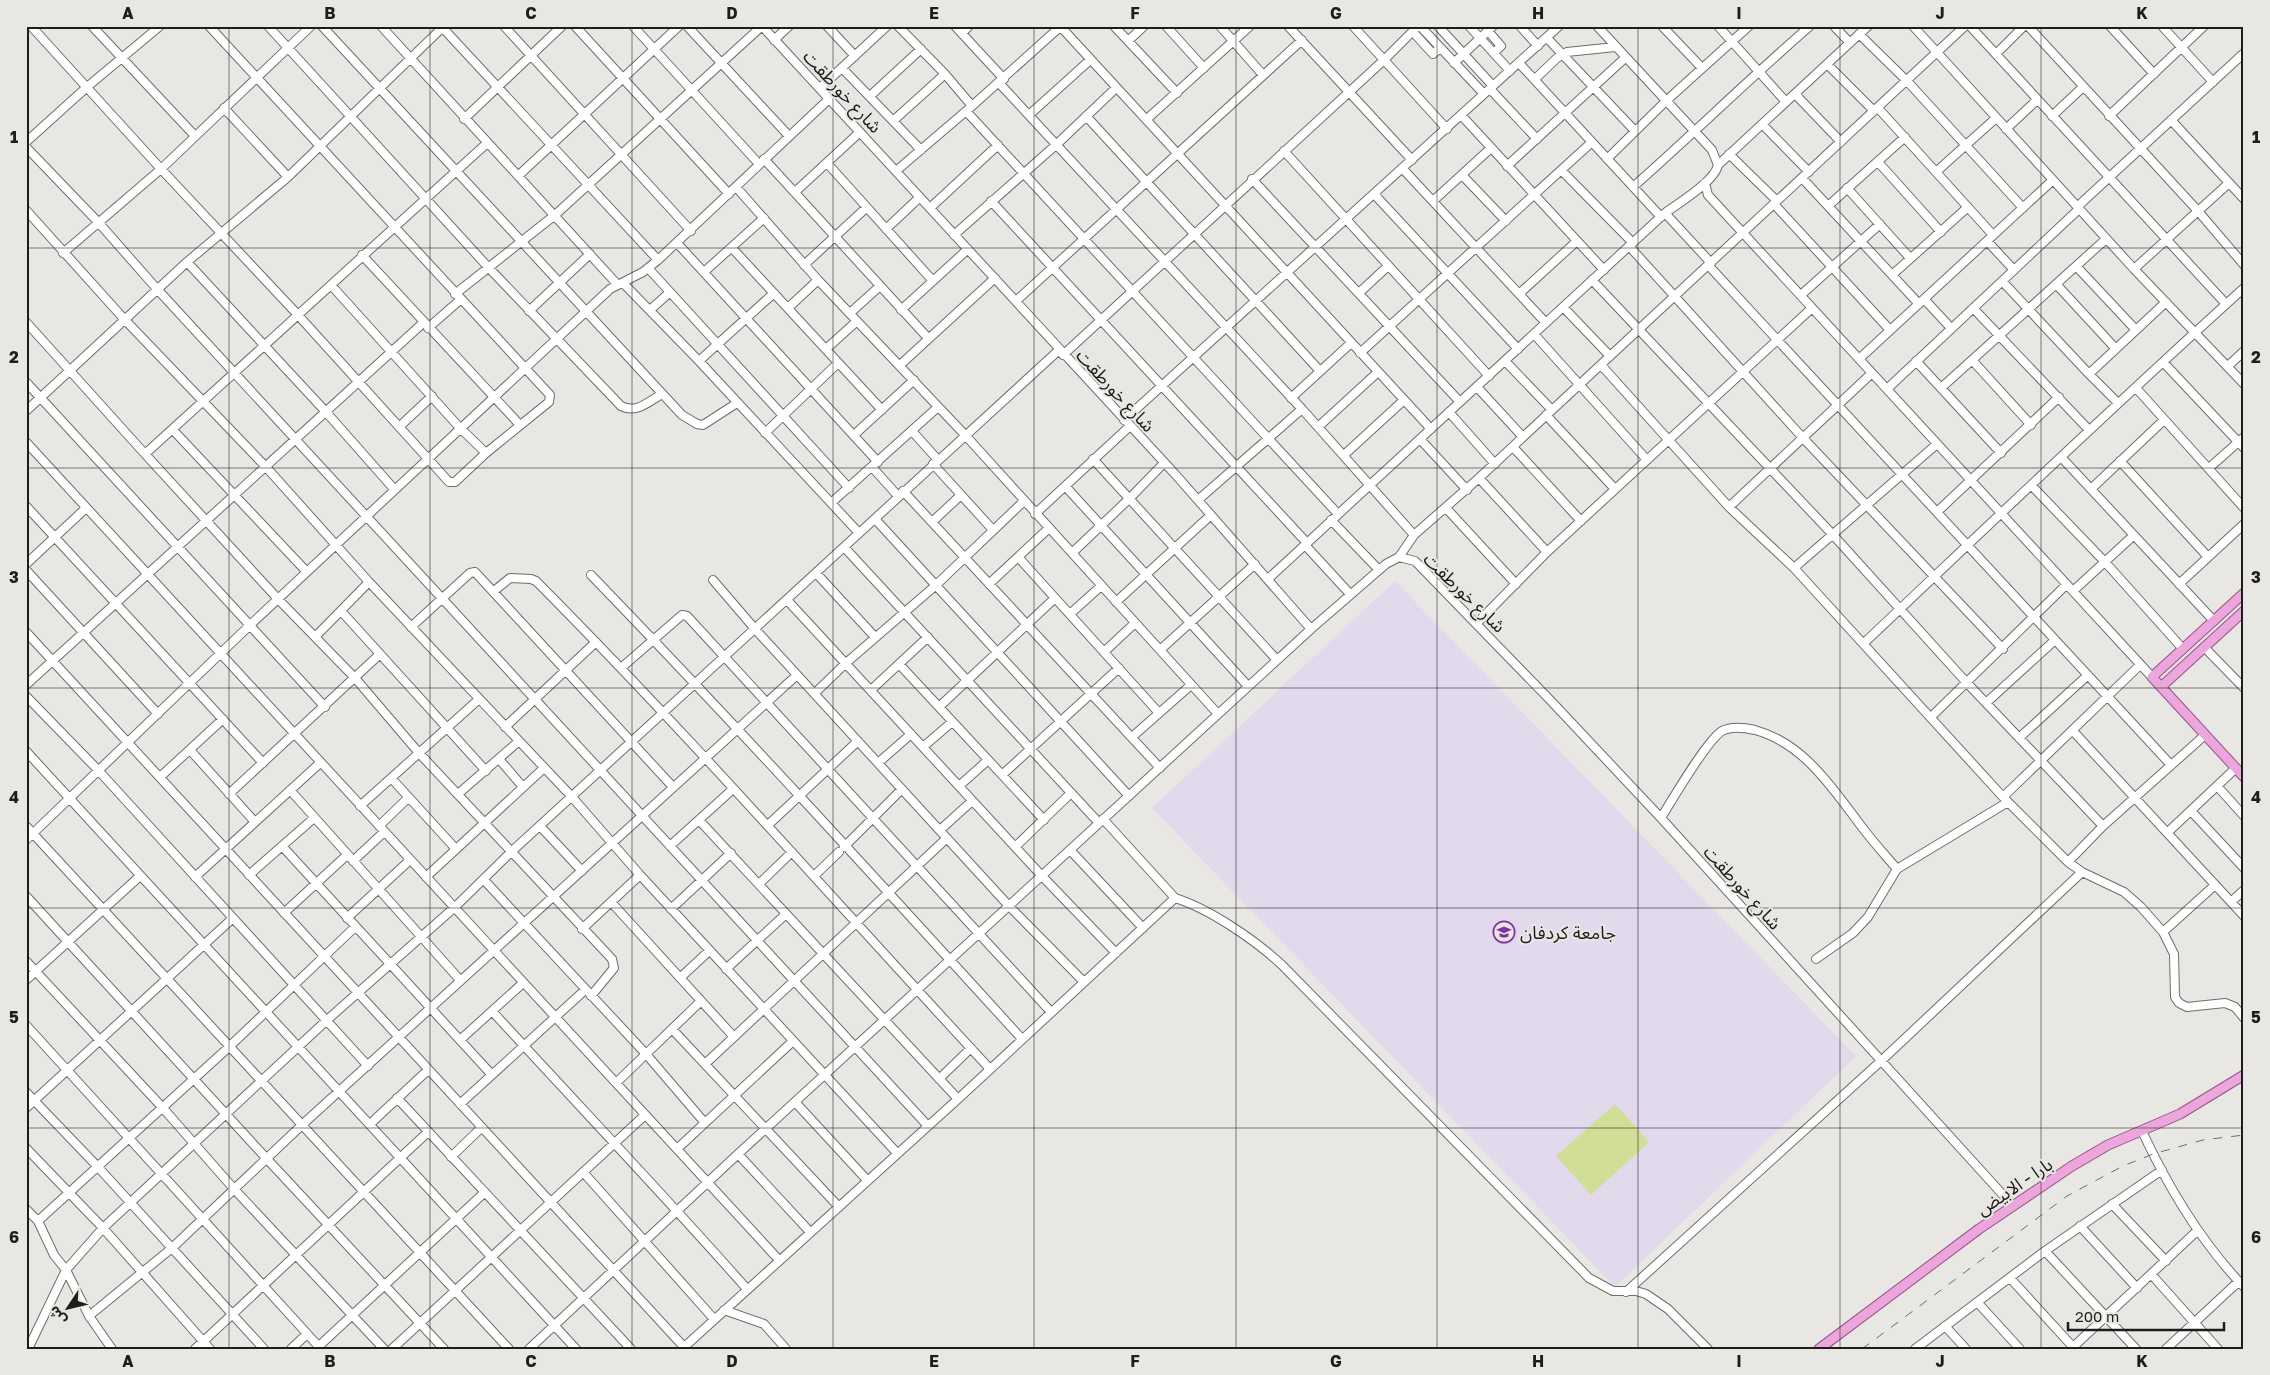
<svg xmlns="http://www.w3.org/2000/svg" width="2270" height="1375" font-family="'Golos Text','Noto Sans Arabic',sans-serif">
<rect width="100%" height="100%" fill="#e8e7e4"/>
<!-- education -->
<path fill="#e2d9ed" d="M1395,581L1856,1056L1615,1287L1152,808Z"/>
<!-- garden -->
<path fill="#d1de98" d="M1615,1104L1649,1142L1591,1195L1556,1156Z"/>
<g fill="none" stroke-linecap="round" stroke-linejoin="round">
<!-- minor casing -->
<g stroke="#6e6d6b" stroke-width="10">
<path id="minor" d="M31,26L161,169L298,315L449,482H455L486,453L549,402L550,395L209,26
M92,26L195,136
M268,26L488,267L621,406C636,414 648,402 662,394
M322,26L682,415L697,424L703,425L737,403
M381,26L617,284
M441,26L658,260
M504,26L691,231
M575,26L729,194
M633,26L759,164
M687,26L789,136
M762,26L1175,474L1311,629L1386,564L1399,557L1415,561L1552,702L1661,818L2013,1206
M827,26L855,56
M898,26L945,74L972,106
M955,26L1004,79
M1060,26L1431,429
M1114,26L1177,93
M1166,26L1204,68
M1220,26L1263,75
M1288,26L1412,160
M1353,26L1447,129
M1420,26L1484,94
M1438,26L1493,86
M1469,26L1510,71
M1520,26L1538,46
M1597,26L1712,150L1718,165
M1662,26L1702,68
M1718,26L1786,102
M1834,26L1850,43
M1913,26L2134,269L2244,384
M1970,26L2226,304
M2028,26L2198,211L2244,265
M2110,26L2154,74
M2162,26L2213,82
M1488,31L1501,46L1494,53
M1413,32L1433,54L1440,48
M962,33L969,26
M1859,34L1907,81L2023,208
M1547,38L1635,131
M774,40L789,26
M1128,41L1144,26
M1996,54L2024,26
M1454,63L1493,26
M1519,63L1661,217
M1827,64L1874,111
M842,68L921,150
M1535,79L1557,58L1567,52L1615,47
M999,83L1302,409L1414,535
M820,88L887,26
M1490,89L1537,139
M1795,94L1841,142
M870,96L921,49
M224,108L288,177
M1878,108L1993,235
M966,111L1338,514
M1029,115L1090,60
M1461,115L1604,270
M1086,116L1320,371
M2052,116L2083,87
M2109,116L2204,26
M464,119L562,26
M1147,119L1250,26
M2171,120L2244,199
M893,121L945,74
M1762,124L1809,172
M2006,129L2037,100
M26,142L87,87L160,26
M26,147L98,222L157,289L928,1126
M1284,151L1489,376
M1729,154L1777,201
M764,159L928,338
M1607,159L1666,101L1749,26
M1878,162L1941,232
M827,163L933,281
M1507,166L1625,58
M1402,168L1546,323
M1561,170L1633,243
M896,171L972,106L1061,26
M1936,172L1996,118
M1462,175L1506,221
M518,176L679,26
M1802,178L1919,304
M1252,179L1460,402
M1705,183L1708,195L2152,677
M736,187L818,280L966,436L1218,714
M1633,187C1693,134 1750,78 1810,26
M1847,188L1910,258
M795,192L860,132
M1374,194L1518,349
M991,201L1307,543
M1433,201L1491,148
M1774,204L1890,330
M1828,206L1905,137
M2077,207L2244,53
M930,208L998,145
M26,210L125,320L266,467L369,582L572,797L640,875L897,1153
M1665,213L1711,263
M886,229L920,197
M954,235L1057,144L1116,88
M1987,241L2014,270
M677,243L878,462
M1629,246L1803,438L2003,649
M732,248L882,410
M63,253L161,169L311,26
M362,255L520,425
M187,262L326,412L394,489
M804,265L866,208
M1708,265L2171,765
M2076,266L2136,330
M648,268L849,488
M2134,269L2229,183
M704,272L764,218
M1892,275L1968,207
M1592,280L1834,536L1967,683L2103,826
M2002,281L2089,374L2118,403
M623,283L699,361L859,533
M2056,284L2116,349
M331,285L460,428L486,453
M1360,292L1388,266
M455,294L555,215L762,26
M1519,294L1577,241
M1801,295L1880,224
M1924,299L1951,328
M1016,301L1302,40
M1563,307L1610,356
M788,308L818,280
M1973,308L2089,430
M650,310L669,293
M901,310L968,249
M529,311L590,254
M850,313L880,286
M26,322L145,454L278,599L355,678L419,753L612,959L614,968L591,996
M428,328L460,300
M1534,334L1647,460
M826,349L857,321
M1360,353L1592,142
M1063,355L1384,60L1418,26
M1859,359L2053,180
M1972,360L2031,425
M699,361L774,293
M1505,361L1552,410
M1916,361L2001,453
M2163,362L2244,448
M900,365L995,278
M1601,365L1729,507L1794,568L2003,797L2068,862L2082,872L2124,892L2141,907L2163,932L2174,954L2175,997L2179,1003L2187,1007L2225,1003L2235,1007L2244,1018
M2228,366L2244,351
M2089,374L2166,302
M26,382L325,707
M1477,387L1523,437
M1941,388L2106,239
M2136,388L2244,508
M1887,389L2079,209
M1291,398L1351,343
M26,411L187,262L288,177L444,26
M1449,412L1495,464
M1546,415L1615,489
M1124,420L1559,26
M399,427L432,396
M1318,427L1378,372
M173,430L306,571
M912,431L938,460
M765,433L838,363
M854,435L914,380
M1420,439L1467,490
M26,442L779,1260
M1513,447L1581,521
M145,454L486,144
M1344,455L1404,400
M2061,457L2214,621
M1093,459L1277,660
M2120,461L2208,557
M933,464L993,530
M872,467L898,496
M2209,468L2244,437
M1479,478L1547,552
M2031,485L2105,562L2183,649
M1065,486L1248,686
M2091,489L2164,420
M903,491L1160,768
M1198,500L1302,409
M831,503L938,407
M26,506L263,763
M1729,507L1872,373
M1446,508L1516,584
M1937,512L2059,397
M1035,514L1130,426
M875,519L1129,796
M1331,520L1379,570
M932,522L961,495
M1305,545L1350,594
M844,547L1099,823
M1072,553L1130,498L1164,463
M1018,557L1159,713
M1399,557L1414,535L1479,478L1965,26
M26,564L86,508
M1794,568L1937,444
M26,570L158,714
M816,573L875,637
M591,575C738,727 880,883 1022,1039
M1268,579L1665,213C1679,203 1715,181 1718,165L1868,26
M713,580L755,629L1009,906L1084,982
M989,584L1049,528
M2179,584L2244,524
M494,591L510,578L531,579L536,581C693,739 839,906 990,1069
M2073,591L2133,536
M787,600L1042,876L1116,953
M1116,602L1211,515
M342,612L486,771
M1070,614L1101,586
M1477,623L1547,552L1812,308
M411,627L470,573L475,572L673,787
M26,632L684,1347
M315,637L369,582
M1864,643C1990,524 2115,404 2244,288
M2204,647L2244,688
M1160,650L1255,564
M1104,652L1135,623
M899,664L1044,820
M621,668L682,615L687,616L1051,1012
M26,685L423,323
M871,690L928,637
M815,693L846,663L935,586L1024,501
M26,696L98,770L368,1066
M1986,703L2055,640
M939,707L1055,598
M1931,717L2066,585
M505,727L596,642
M2073,731L2244,916
M1132,737L1191,685
M2019,738L2088,675
M923,747L952,722
M190,750L255,822
M26,751L576,1349
M499,759L523,787
M878,763L911,734
M1002,775L1119,668
M160,777L223,719
M392,779L455,848
M959,786L987,761
M2218,787L2244,816
M290,790L460,980
M229,794L380,654
M458,794L519,741
M2003,797L2140,665
M360,806L478,700
M2191,811L2244,868
M1661,818C1672,800 1707,740 1722,731C1731,726 1746,728 1755,730C1806,744 1834,791 1865,831C1875,844 1886,856 1897,869
M1103,819L1175,898C1210,909 1255,940 1282,965L1589,1278L1613,1291H1636L1646,1294L1668,1309L1708,1349
M699,820L958,1099
M768,825L858,741
M26,826L509,1349
M379,826L408,798
M540,826L582,871
M940,830L972,801
M2168,832L2236,768
M26,840L249,626L610,289L643,272L658,260L829,99
M282,846L492,1075
M670,846L733,789
M844,847L902,789
M1015,847L1071,793
M1070,850L1143,928
M353,861L384,832
M2068,862L2103,826L2205,735
M249,875L314,818
M814,876L839,852
M195,877L320,763
M426,877L544,768
M484,880L646,1054L705,1123
M759,884L792,852
M26,896L267,1159L444,1349
M611,902L734,1037
M2231,902L2244,890
M671,909L731,853
M284,913L347,855
M347,918L410,860
M582,929L640,875
M2163,932L2215,885
M1816,959L1853,933L1868,917L1897,869L2008,802
M26,961L162,1107L234,1189L384,1349
M726,969L786,914
M680,978L709,951
M26,980L140,876
M492,1011C577,1104 664,1195 747,1289
M26,1025L321,1349
M672,1029L839,1207
M460,1040L523,983
M705,1064L947,838
M939,1079L971,1048
M616,1083L701,1001
M26,1092L97,1166L264,1349
M397,1098L631,1349
M795,1102L867,1180
M460,1104L585,990
M26,1108L233,918
M370,1124L428,1070
M2142,1131C2168,1187 2201,1242 2244,1287
M26,1148L103,1228L210,1349
M677,1149L793,1041
M738,1154L810,1232
M451,1157L481,1128
M583,1172L714,1319
M2112,1204L2166,1261
M26,1209L38,1221L54,1255L66,1270L89,1316L112,1349
M38,1221L230,1046L355,927
M2080,1226L2137,1288
M2045,1251L2136,1349
M2151,1274L2218,1349
M2010,1278L2073,1347
M1626,1292L1881,1061L2082,872
M1978,1303L2020,1349
M724,1310L764,1324L786,1349
M89,1316L172,1248L303,1124L797,675
M1945,1326L1966,1349
M319,1346L484,1193
M28,1349L66,1270L103,1228L327,1020L455,907L511,852L1059,350
M195,1349L428,1132
M291,1349L307,1334
M392,1349L645,1115
M529,1349L738,1154L1311,629
M682,1349L958,1099L1175,898
M1915,1349L2045,1251L2162,1170
M2071,1349L2198,1230
M2166,1349L2238,1282"/>
</g>
<!-- major casing -->
<g stroke="#9b508a" stroke-width="11">
<path id="major" d="M2244,593L2152,677L2244,777
M2161,687L2244,611
M1819,1349L1979,1229L2072,1166L2108,1145L2180,1114L2244,1075"/>
</g>
<!-- minor -->
<use href="#minor" stroke="#fff" stroke-width="8"/>
<!-- major -->
<use href="#major" stroke="#eba7dc" stroke-width="9"/>
<!-- rail -->
<path stroke="#6f6e6d" stroke-width="1" stroke-dasharray="9 9" stroke-linecap="butt" d="M1862,1349L2067,1196L2123,1166L2153,1154L2203,1140L2244,1135"/>
</g>
<!-- grid -->
<path fill="none" stroke="#1e1d1c" stroke-width="1" stroke-opacity="0.55" d="M229,26V1349M430,26V1349M632,26V1349M833,26V1349M1034,26V1349M1236,26V1349M1437,26V1349M1638,26V1349M1840,26V1349M2041,26V1349M26,248H2244M26,468H2244M26,688H2244M26,908H2244M26,1128H2244"/>
<!-- icons -->
<defs>
<g id="university-ring" transform="scale(1.125)"><circle r="9.5" fill="#e8e7e4" stroke="#8031a2" stroke-width="1.5"/><path d="M0-5L7-2L0 1L-7-2ZM-4 1L0 2.5L4 1V4Q0 6-4 4Z" fill="#8031a2"/></g>
</defs>
<g fill-rule="evenodd">
<use href="#university-ring" x="1504" y="932"/>
</g>
<g text-anchor="middle" dominant-baseline="central" stroke-width="4" stroke-linejoin="round" paint-order="stroke">
<!-- street labels -->
<g font-size="18" fill="#1e1d1c" stroke="#e8e7e4">
<text transform="translate(843 91) rotate(47)">شارع خورطقت</text>
<text transform="translate(1116 390) rotate(47)">شارع خورطقت</text>
<text transform="translate(1465 592) rotate(44)">شارع خورطقت</text>
<text transform="translate(1743 887) rotate(48)">شارع خورطقت</text>
<text transform="translate(2014 1186) rotate(-34)">بارا - الابيض</text>
</g>
<!-- poi labels -->
<g font-size="18" fill="#1e1d1c" stroke="#e8e7e4" text-anchor="start">
<text x="1520" y="932">جامعة كردفان</text>
</g>
</g>
<!-- border -->
<rect width="2270" height="1375" fill="none" stroke="#e8e7e4" stroke-width="55"/>
<!-- north arrow -->
<g transform="translate(68 1308) rotate(235)" stroke="#e8e7e4" stroke-width="4" paint-order="stroke">
<path d="M0-4L9 19L0 12L-9 19Z" fill="#1e1d1c"/>
<text y="-8" font-size="14" font-weight="bold" text-anchor="middle" fill="#1e1d1c">ش</text>
</g>
<!-- scale -->
<path d="M2068 1322v8h156v-8" fill="none" stroke="#1e1d1c" stroke-width="2.5"/>
<text x="2075" y="1322" font-size="15" fill="#1e1d1c" stroke="#e8e7e4" stroke-width="4" paint-order="stroke">200 m</text>
<rect x="28" y="28" width="2214" height="1320" fill="none" stroke="#1e1d1c" stroke-width="2"/>
<g font-size="16" text-anchor="middle" font-weight="bold" fill="#1e1d1c">
<text x="128" y="19">A</text>
<text x="330" y="19">B</text>
<text x="531" y="19">C</text>
<text x="732" y="19">D</text>
<text x="934" y="19">E</text>
<text x="1135" y="19">F</text>
<text x="1336" y="19">G</text>
<text x="1538" y="19">H</text>
<text x="1739" y="19">I</text>
<text x="1940" y="19">J</text>
<text x="2142" y="19">K</text>
<text x="14" y="143">1</text>
<text x="2256" y="143">1</text>
<text x="14" y="363">2</text>
<text x="2256" y="363">2</text>
<text x="14" y="583">3</text>
<text x="2256" y="583">3</text>
<text x="14" y="803">4</text>
<text x="2256" y="803">4</text>
<text x="14" y="1023">5</text>
<text x="2256" y="1023">5</text>
<text x="14" y="1243">6</text>
<text x="2256" y="1243">6</text>
<text x="128" y="1367">A</text>
<text x="330" y="1367">B</text>
<text x="531" y="1367">C</text>
<text x="732" y="1367">D</text>
<text x="934" y="1367">E</text>
<text x="1135" y="1367">F</text>
<text x="1336" y="1367">G</text>
<text x="1538" y="1367">H</text>
<text x="1739" y="1367">I</text>
<text x="1940" y="1367">J</text>
<text x="2142" y="1367">K</text>
</g>
</svg>
